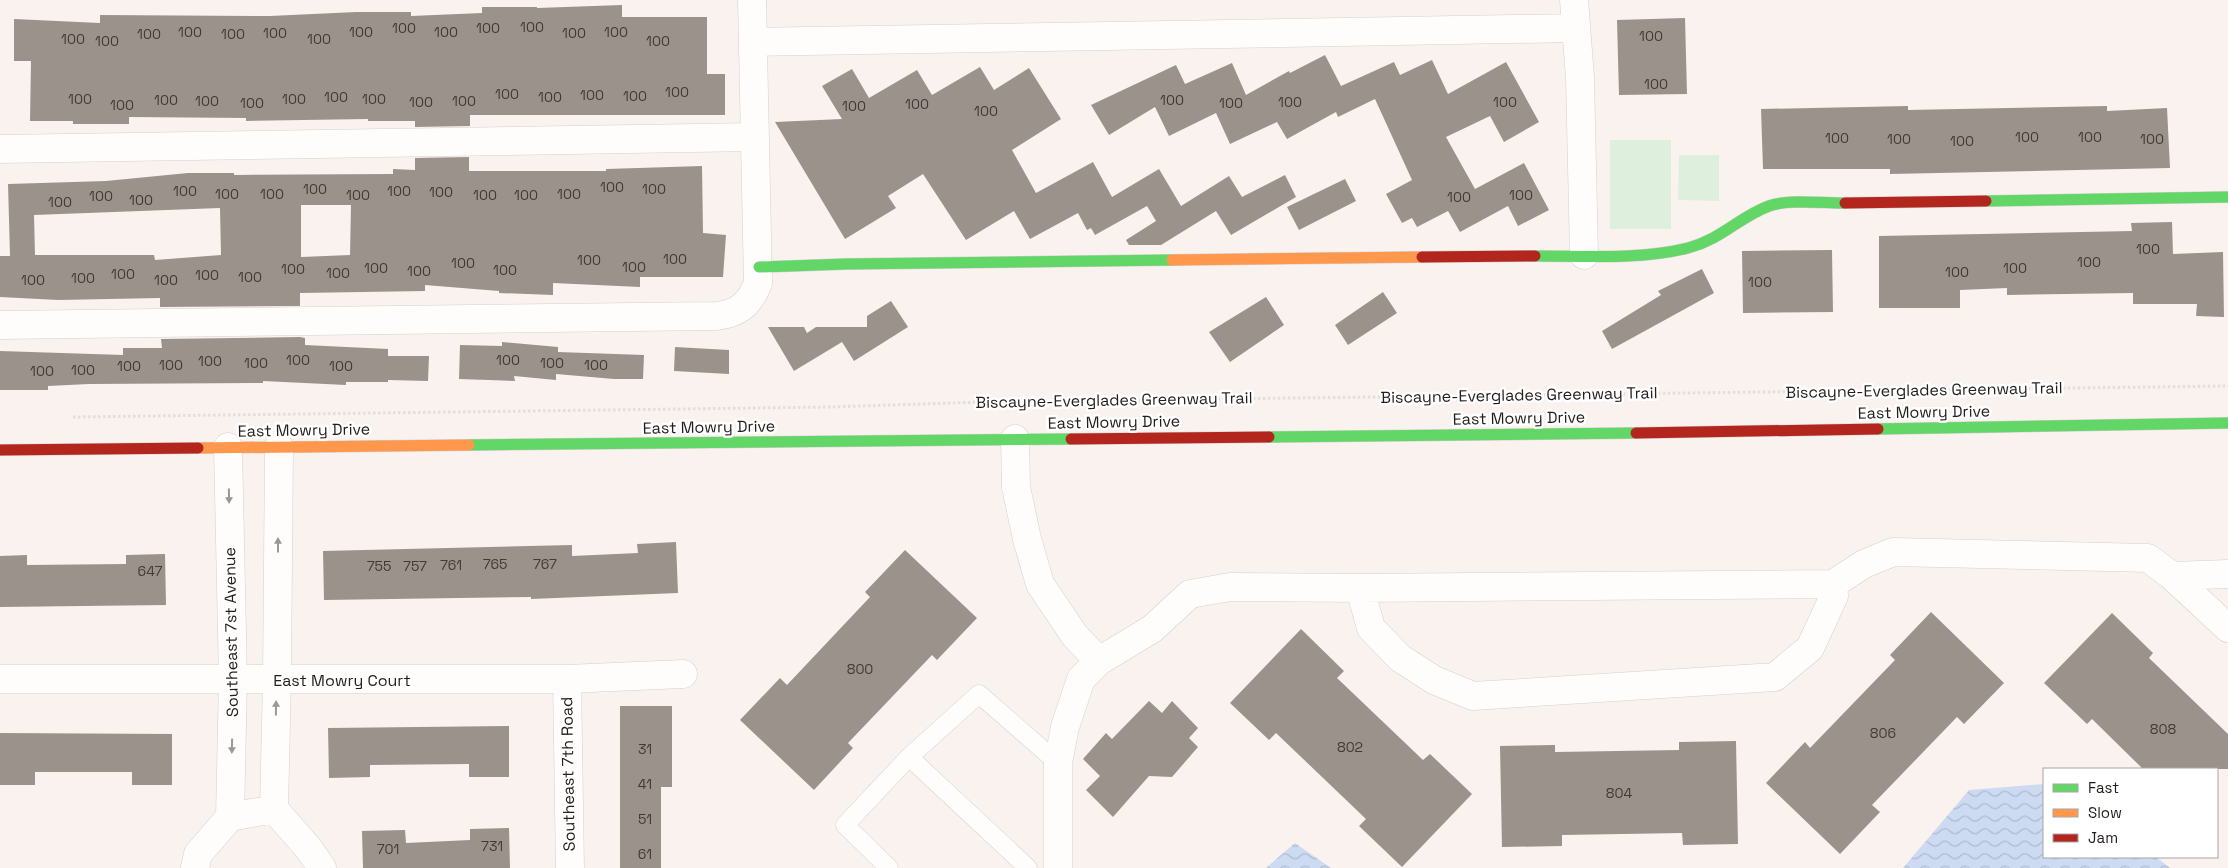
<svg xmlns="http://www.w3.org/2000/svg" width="2228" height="868" font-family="'Space Grotesk',sans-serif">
<defs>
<pattern id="water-waves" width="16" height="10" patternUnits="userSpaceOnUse" patternTransform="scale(1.25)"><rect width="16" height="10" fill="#ccdaf2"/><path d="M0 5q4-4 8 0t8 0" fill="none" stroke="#afbbcf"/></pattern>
</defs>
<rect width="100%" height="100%" fill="#faf2ee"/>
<!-- grass -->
<path fill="#dfefde" d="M1610,140H1671V229H1610Z
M1679,155H1719V201L1678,200Z"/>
<!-- water -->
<path fill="url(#water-waves)" d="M2044,784V857H2156L2170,868H1903L1969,790Z
M1295,843L1331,868H1266Z"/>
<!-- building -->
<path fill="#9c928c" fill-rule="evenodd" d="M622,5V17H707V74H725V115H470V126L415,127V121H368V119L246,121V118L129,117V124H73V121H30L31,61H14V19L100,23V15L270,16L356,12H411V16L482,13V7H537V8Z
M1685,18L1687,94L1619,95L1617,20Z
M1325,55L1341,86L1394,62L1400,75L1432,60L1448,94L1506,62L1539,122L1504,142L1490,116L1446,137L1475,189L1524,163L1549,210L1518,226L1508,206L1460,232L1448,211L1417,227L1412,218L1402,223L1386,194L1412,180L1375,99L1338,117L1336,112L1287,139L1277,122L1230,144L1216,113L1169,136L1155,107L1109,135L1091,105L1176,65L1185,84L1232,63L1246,95L1289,71L1290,73Z
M980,67L994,90L1029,68L1061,119L1012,150L1036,193L1093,162L1112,197L1159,169L1181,206L1229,176L1242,197L1285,175L1296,197L1231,235L1216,211L1161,245H1129L1126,240L1156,221L1147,206L1095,235L1091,228L1087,230L1078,213L1030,239L1014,211L966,240L923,174L888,196L896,208L845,239L775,122L842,119L822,86L852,69L869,98L917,70L932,95Z
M1908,106V110L2107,106V111L2167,108L2170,168L1890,174V169H1763L1761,109Z
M469,157V171H606V169L702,166L703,233L726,235L723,277H640V287L553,283V295L499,293V291L425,285V291L300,293V306L160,307V298L58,300L0,297V256H10L8,184L106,181L188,173H234V175L393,174V169L415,170V158ZM301,205H351L350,255L301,257ZM220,208L221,255L155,260L154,255H35L34,215Z
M1345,179L1356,201L1299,230L1287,207Z
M2172,222L2173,254L2223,252L2224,317L2196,316L2197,304H2133V293L2007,295V288L1960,290V308H1879V236L2132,231L2131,223Z
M1832,250L1833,312L1743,313L1742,251Z
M1702,269L1714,293L1612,349L1602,331L1661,295L1658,291Z
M1383,292L1397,313L1348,345L1335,325Z
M1266,297L1284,325L1230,362L1209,332Z
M891,301L908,327L854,361L842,342L794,371L768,327H804L807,333L816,327H867V316Z
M300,337L305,338V345L388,349V356H429L428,381L388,380V382H346V385L263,381V383L89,384L48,386V390H0V351L123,355V348H162L161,339Z
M502,342L558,347V352L644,355L643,379H614L556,374V380L514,376L515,381L459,379L460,345L502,346Z
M675,347L729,350V374L674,371Z
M676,542L678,593L531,599V597L324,600L323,551L572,545V556L638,553L637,544Z
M905,550L977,618L937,660L932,655L848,743L853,748L814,790L740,720L780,678L787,685L870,597L865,592Z
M165,554L166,605L0,607V556L27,555V565L126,564V555Z
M1931,612L2004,683L1964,724L1957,717L1872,805L1880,812L1840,854L1766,783L1805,742L1810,748L1895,660L1890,655Z
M2112,613L2153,653L2149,658L2228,734V769H2143L2092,719L2087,724L2044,683Z
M1301,629L1344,671L1337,678L1423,760L1430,754L1472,794L1402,867L1359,826L1366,819L1276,733L1269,740L1230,703Z
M1149,701L1162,713L1172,701L1198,728L1189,738L1198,747L1172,777L1149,776L1113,817L1086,790L1100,776L1083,759L1106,733L1112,739Z
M620,706H672V787H661V868H620Z
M509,726V777H469V764L370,765V777L329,778L328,728Z
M0,733L172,734V785H132V772H35V785H0Z
M1736,741L1738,844L1683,845L1682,833L1562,835V846L1502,847L1500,746L1555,745V752L1679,750V742Z
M509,828L510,868H363L362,831L405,830L406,843L470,840V829Z"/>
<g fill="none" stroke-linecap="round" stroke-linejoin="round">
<!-- lane casing -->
<g stroke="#d6cfcb" stroke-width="19">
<path id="lane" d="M909,757L979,694L1058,763
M889,868L845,825L909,757L1028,868"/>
</g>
<!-- street casing -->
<g stroke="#d6cfcb" stroke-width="29">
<path id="street" d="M1574,0L1580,77L1584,255
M753,42L1576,28
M0,149L755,137
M0,325L716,316C738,314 750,304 758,283L752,0
M1015,439L1016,487L1027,539L1040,584L1075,636L1099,661
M228,447L233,679L230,817
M2172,576L2228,574
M1360,588L1371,628L1400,658L1434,680L1473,696L1775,677L1810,648L1834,596L1833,584
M0,679H567L683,674
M567,679L570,868
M274,809L277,680L279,447
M195,868L198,854L230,817L274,809L309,849L322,868
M1058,868V763L1065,727L1081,679L1099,661L1152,629L1190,594L1230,587L1360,588L1833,584L1864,564L1893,552L2148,558L2172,576L2228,628"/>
</g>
<!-- fast casing -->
<g stroke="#d6cfcb" stroke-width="12">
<path id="fast" d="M1986,201L2228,197
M1535,256C1585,256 1639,260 1688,248C1722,239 1739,217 1769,206C1788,199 1823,203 1845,203
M759,267L846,264L1172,260
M1878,429L2228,423
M1269,437L1636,433
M469,445L1071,439"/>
</g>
<!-- slow casing -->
<g stroke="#d6cfcb" stroke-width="12">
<path id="slow" d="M1172,260L1422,257
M198,448L469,445"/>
</g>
<!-- jam casing -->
<g stroke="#d6cfcb" stroke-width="12">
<path id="jam" d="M1845,203L1986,201
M1422,257L1535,256
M1636,433L1878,429
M1071,439L1269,437
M0,450L198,448"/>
</g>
<!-- path -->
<path stroke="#e1dfde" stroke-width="3" stroke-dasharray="2.5 2.5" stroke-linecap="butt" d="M73,417L831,407L984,402L2228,386"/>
<!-- lane -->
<use href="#lane" stroke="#fefdfc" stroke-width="18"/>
<!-- street -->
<use href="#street" stroke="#fefdfc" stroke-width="28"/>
<!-- fast -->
<use href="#fast" stroke="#63d668" stroke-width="11"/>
<!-- slow -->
<use href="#slow" stroke="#ff974d" stroke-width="11"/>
<!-- jam -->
<use href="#jam" stroke="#b3261e" stroke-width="11"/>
</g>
<!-- one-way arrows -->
<defs><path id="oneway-solid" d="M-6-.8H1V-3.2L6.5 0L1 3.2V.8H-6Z" transform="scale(1.25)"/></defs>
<g fill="#9b9897">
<use href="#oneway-solid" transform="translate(229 496) rotate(89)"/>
<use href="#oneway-solid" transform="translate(278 545) rotate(-90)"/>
<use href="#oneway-solid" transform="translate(276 708) rotate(-89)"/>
<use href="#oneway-solid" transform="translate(232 746) rotate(91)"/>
</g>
<g text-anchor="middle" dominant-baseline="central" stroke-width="5" stroke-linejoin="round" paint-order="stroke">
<!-- number labels -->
<g font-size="14" fill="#413a37">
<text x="532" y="27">100</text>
<text x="404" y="28">100</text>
<text x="488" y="28">100</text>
<text x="190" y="32">100</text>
<text x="361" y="32">100</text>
<text x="446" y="32">100</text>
<text x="616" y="32">100</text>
<text x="275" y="33">100</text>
<text x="574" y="33">100</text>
<text x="149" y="34">100</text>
<text x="233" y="34">100</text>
<text x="1651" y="36">100</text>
<text x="73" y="39">100</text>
<text x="319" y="39">100</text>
<text x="107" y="41">100</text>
<text x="658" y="41">100</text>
<text x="1656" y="84">100</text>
<text x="677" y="92">100</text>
<text x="507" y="94">100</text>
<text x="592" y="95">100</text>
<text x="635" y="96">100</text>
<text x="336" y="97">100</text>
<text x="550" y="97">100</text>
<text x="80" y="99">100</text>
<text x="294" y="99">100</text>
<text x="374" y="99">100</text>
<text x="166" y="100">100</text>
<text x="1172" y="100">100</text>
<text x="207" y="101">100</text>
<text x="464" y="101">100</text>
<text x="421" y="102">100</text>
<text x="1290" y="102">100</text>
<text x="1505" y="102">100</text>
<text x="252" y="103">100</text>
<text x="1231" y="103">100</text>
<text x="917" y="104">100</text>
<text x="122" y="105">100</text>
<text x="854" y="106">100</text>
<text x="986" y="111">100</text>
<text x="2027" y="137">100</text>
<text x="2090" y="137">100</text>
<text x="1837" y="138">100</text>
<text x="1899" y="139">100</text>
<text x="2152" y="139">100</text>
<text x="1962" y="141">100</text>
<text x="612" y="187">100</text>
<text x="315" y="189">100</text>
<text x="654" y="189">100</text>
<text x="185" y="191">100</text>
<text x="399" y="191">100</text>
<text x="441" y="192">100</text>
<text x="227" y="194">100</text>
<text x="272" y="194">100</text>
<text x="569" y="194">100</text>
<text x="358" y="195">100</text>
<text x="485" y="195">100</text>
<text x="526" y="195">100</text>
<text x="1521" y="195">100</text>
<text x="101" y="196">100</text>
<text x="1459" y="197">100</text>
<text x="141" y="200">100</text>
<text x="60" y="202">100</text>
<text x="2148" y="249">100</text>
<text x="675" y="259">100</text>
<text x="589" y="260">100</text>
<text x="2089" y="262">100</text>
<text x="463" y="263">100</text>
<text x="634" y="267">100</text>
<text x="376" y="268">100</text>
<text x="2015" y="268">100</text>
<text x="293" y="269">100</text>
<text x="505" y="270">100</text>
<text x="419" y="271">100</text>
<text x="1957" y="272">100</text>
<text x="338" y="273">100</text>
<text x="123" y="274">100</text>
<text x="207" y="275">100</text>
<text x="250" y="277">100</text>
<text x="83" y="278">100</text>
<text x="33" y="280">100</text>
<text x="166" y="280">100</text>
<text x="1760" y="282">100</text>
<text x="298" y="360">100</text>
<text x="508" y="360">100</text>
<text x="210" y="361">100</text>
<text x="256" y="363">100</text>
<text x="552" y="363">100</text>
<text x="171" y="365">100</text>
<text x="596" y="365">100</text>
<text x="129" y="366">100</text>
<text x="341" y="366">100</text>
<text x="83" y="370">100</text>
<text x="42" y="371">100</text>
<text x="495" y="564">765</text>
<text x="545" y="564">767</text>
<text x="451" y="565">761</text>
<text x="379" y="566">755</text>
<text x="415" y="566">757</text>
<text x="150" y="571">647</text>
<text x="860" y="669">800</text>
<text x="2163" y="729">808</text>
<text x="1883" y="733">806</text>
<text x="1350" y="747">802</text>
<text x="645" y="749">31</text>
<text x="645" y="784">41</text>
<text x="1619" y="793">804</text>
<text x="645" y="819">51</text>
<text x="492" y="846">731</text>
<text x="388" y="849">701</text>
<text x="645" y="854">61</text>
</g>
<!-- street labels -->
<g font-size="16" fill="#231d1b" stroke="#fff">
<text transform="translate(1924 390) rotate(-1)">Biscayne-Everglades Greenway Trail</text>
<text transform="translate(1519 395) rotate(-1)">Biscayne-Everglades Greenway Trail</text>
<text transform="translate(1114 400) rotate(-1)">Biscayne-Everglades Greenway Trail</text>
<text transform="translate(1924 412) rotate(-1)">East Mowry Drive</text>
<text transform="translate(1519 418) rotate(-1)">East Mowry Drive</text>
<text transform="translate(1114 422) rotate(-1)">East Mowry Drive</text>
<text transform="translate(709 427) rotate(-1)">East Mowry Drive</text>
<text transform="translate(304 430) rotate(-1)">East Mowry Drive</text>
<text transform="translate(231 632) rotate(-91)">Southeast 7st Avenue</text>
<text x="342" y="680">East Mowry Court</text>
<text transform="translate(568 774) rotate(-91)">Southeast 7th Road</text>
</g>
</g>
<!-- legend -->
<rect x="2043" y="768" width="175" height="90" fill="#ffffff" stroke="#a7a5a4"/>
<rect x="2053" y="784" width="25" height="8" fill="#63d668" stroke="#a7a5a4"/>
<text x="2088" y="793" font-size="15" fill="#231d1b">Fast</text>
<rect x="2053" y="809" width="25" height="8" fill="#ff974d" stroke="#a7a5a4"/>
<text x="2088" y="818" font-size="15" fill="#231d1b">Slow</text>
<rect x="2053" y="834" width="25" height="8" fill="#b3261e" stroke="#a7a5a4"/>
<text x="2088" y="843" font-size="15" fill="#231d1b">Jam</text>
</svg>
